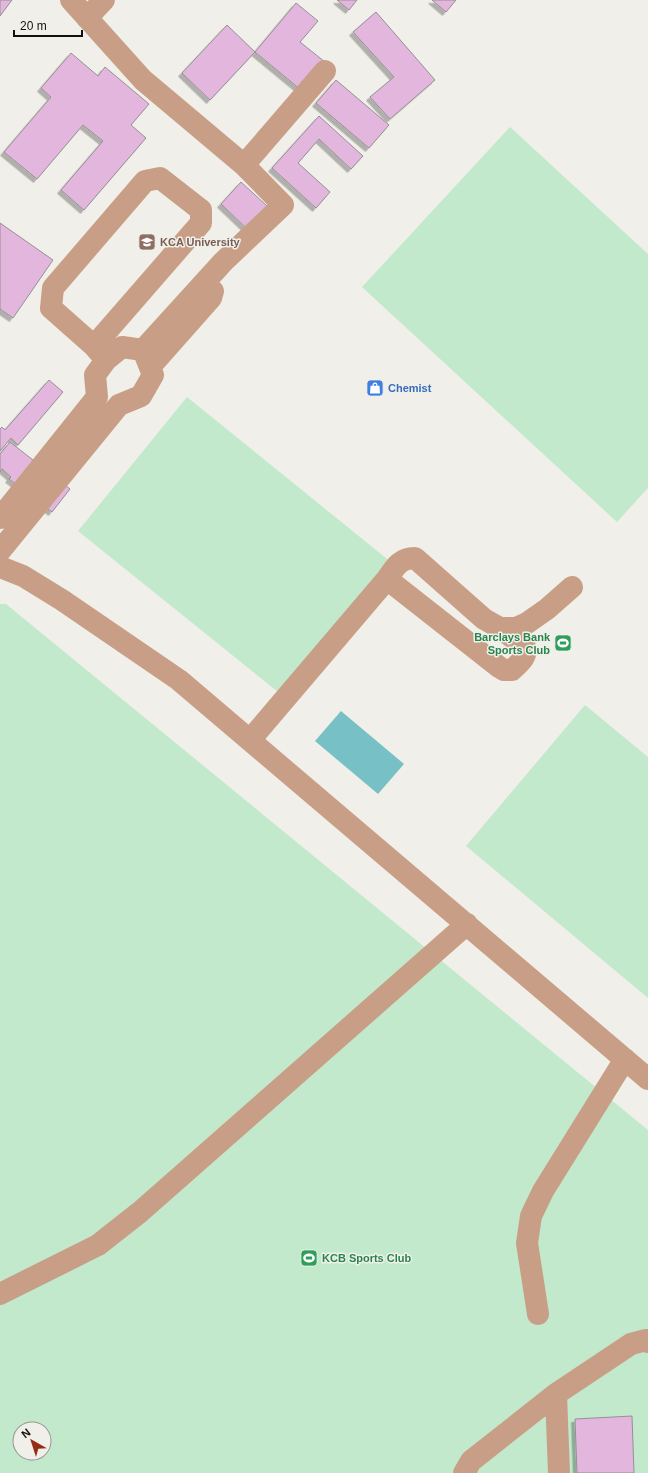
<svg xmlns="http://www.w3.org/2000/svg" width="648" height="1473" font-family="Helvetica,sans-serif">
<defs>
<filter id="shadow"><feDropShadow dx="-3.5" dy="3.5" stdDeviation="0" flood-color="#0004"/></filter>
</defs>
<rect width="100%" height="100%" fill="#f1efe9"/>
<!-- green -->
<path fill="#c2e9cc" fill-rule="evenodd" d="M510,127L648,254V488L617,522L362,287Z
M187,397L397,567L288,700L78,531Z
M0,604H6L648,1130V1473H0ZM20,1429H44V1453H20Z
M585,705L648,757V998L466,846Z"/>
<!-- water -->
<path fill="#77c1c6" d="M341,711L404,764L378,794L315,741Z"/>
<!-- building -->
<path fill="#e3b6de" stroke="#959094" filter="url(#shadow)" d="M0,0H12L0,16Z
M337,0H357L349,10Z
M432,0H456L446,12Z
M296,3L318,21L300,42L325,62L301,90L255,52Z
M376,12L435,80L390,119L370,97L394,77L353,32Z
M227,25L255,52L210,100L182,73Z
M71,53L98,76L105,67L149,104L131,125L146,138L84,210L61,190L103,141L83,125L37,179L4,152L51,97L41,88Z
M336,80L389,125L369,148L316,103Z
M319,116L363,156L351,169L319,139L298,163L330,192L316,208L272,168Z
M241,182L267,206L246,228L221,204Z
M0,223L53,260L13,318L0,309Z
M49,380L63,392L18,445L11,438L0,451V429L2,427L5,430Z
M10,442L70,489L52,512L9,479L11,477L2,469L0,472V454Z
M632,1416L634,1473H577L575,1419Z"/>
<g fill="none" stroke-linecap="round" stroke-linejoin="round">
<!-- minor -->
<path stroke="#c89f86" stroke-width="22" d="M71,0L143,80L244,165L283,205L223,262L143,350L122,347L106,360
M87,18L104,0
M244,165L325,71
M150,367L211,298L213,291
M0,518L97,397L95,375L106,360L94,346L51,308L53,288L145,181L160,178L201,210V223L94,346
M0,551L119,405L141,396L153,375L143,350
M0,567L23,576L62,600L179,680L648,1079
M387,579L499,667L504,670H512C518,664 528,657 525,647L500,628
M250,740L387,579C395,567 400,558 415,558L484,619L500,628H516L527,623L547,609L572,587
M0,1294L98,1245L140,1212L467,924
M538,1314L527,1243L531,1216L543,1191L625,1059
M556,1394L559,1473
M464,1473L471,1461L556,1394L631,1344L646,1340L648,1342"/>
</g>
<!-- icons -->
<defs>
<g id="university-square" transform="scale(0.9)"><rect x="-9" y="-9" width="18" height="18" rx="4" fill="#8d6e63" stroke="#f1efe9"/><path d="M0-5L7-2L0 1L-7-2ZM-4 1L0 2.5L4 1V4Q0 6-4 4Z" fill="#fff"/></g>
<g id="shop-square" transform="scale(0.9)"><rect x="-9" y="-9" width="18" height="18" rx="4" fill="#3f7fe0" stroke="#f1efe9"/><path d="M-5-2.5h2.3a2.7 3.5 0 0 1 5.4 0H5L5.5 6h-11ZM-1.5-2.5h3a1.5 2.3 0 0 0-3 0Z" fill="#fff"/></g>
<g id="stadium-square" transform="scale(0.9)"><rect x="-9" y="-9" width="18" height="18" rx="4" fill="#2e9e5b" stroke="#f1efe9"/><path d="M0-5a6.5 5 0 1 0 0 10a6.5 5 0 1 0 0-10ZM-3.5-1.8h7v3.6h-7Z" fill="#fff"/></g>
</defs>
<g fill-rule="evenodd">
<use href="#university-square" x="147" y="242"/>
<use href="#shop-square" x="375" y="388"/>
<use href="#stadium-square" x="563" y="643"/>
<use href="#stadium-square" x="309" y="1258"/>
</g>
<g text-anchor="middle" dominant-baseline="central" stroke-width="3" stroke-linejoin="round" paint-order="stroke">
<!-- education labels -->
<g font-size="11" font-weight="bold" fill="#785e54" stroke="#f1efe9" text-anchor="start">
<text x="160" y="242">KCA University</text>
</g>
<!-- shop labels -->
<g font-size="11" font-weight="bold" fill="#366cbe" stroke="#f1efe9" text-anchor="start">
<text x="388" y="388">Chemist</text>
</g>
<!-- leisure labels -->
<g font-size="11" font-weight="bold" fill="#27864d" stroke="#f1efe9" text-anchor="end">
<text x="550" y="637">Barclays Bank<tspan x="550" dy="13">Sports Club</tspan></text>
<text x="322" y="1258" text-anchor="start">KCB Sports Club</text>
</g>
</g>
<!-- north arrow -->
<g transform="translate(32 1441) rotate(321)"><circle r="19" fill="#f1efe9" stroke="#989692"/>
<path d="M0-3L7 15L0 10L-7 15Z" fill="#952d13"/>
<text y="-6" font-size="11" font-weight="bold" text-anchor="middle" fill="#12110f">N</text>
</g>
<!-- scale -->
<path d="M14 30v6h68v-6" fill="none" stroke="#12110f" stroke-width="2"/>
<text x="20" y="30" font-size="12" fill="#12110f" stroke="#f1efe9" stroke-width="3" paint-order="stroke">20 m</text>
</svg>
